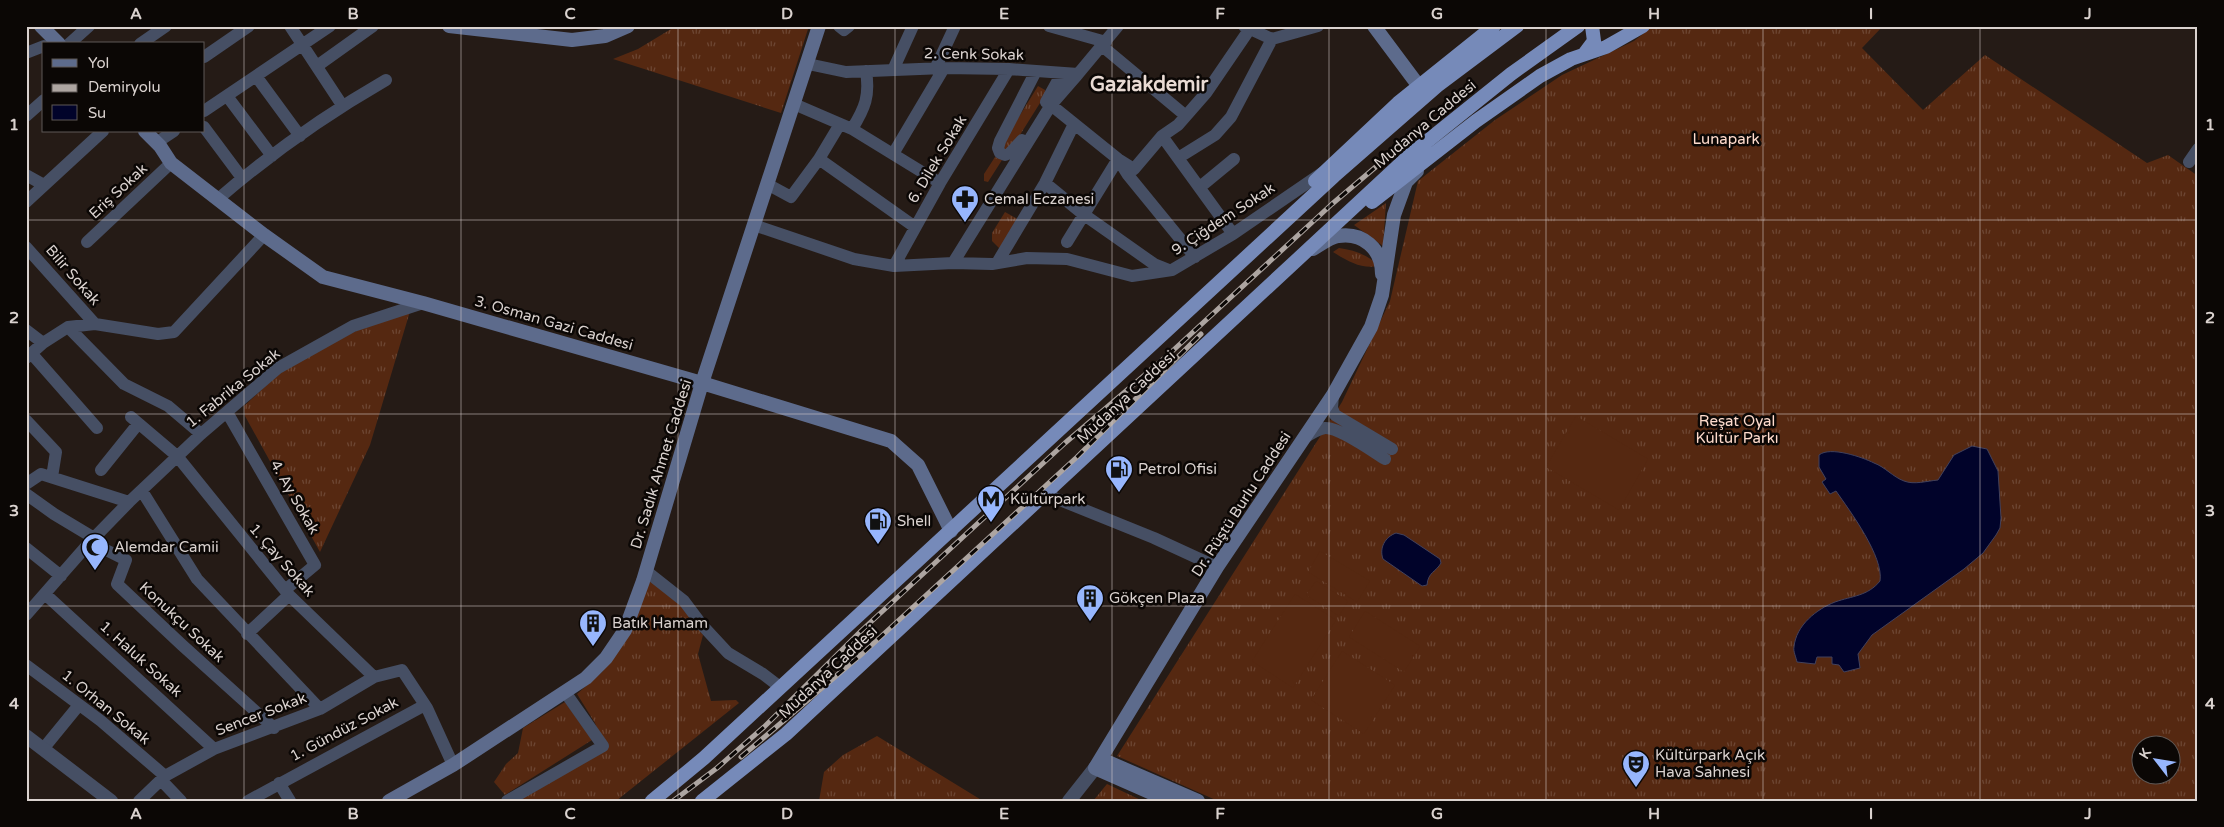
<svg xmlns="http://www.w3.org/2000/svg" width="2224" height="827" font-family="'Varela Round',sans-serif">
<defs>
<pattern id="grass-tufts" width="24" height="20" patternUnits="userSpaceOnUse" patternTransform="scale(1.25)"><rect width="24" height="20" fill="#552811"/><path d="M3 7l-1-3M5 7V3M7 7l1-3M15 17l-1-3M17 17v-4M19 17l1-3" fill="none" stroke="#6d4633"/></pattern>
</defs>
<rect width="100%" height="100%" fill="#251b16"/>
<!-- grass -->
<path fill="url(#grass-tufts)" fill-rule="evenodd" d="M676,26H809L781,113L613,59L638,49Z
M1653,26H1883L1862,48L1923,110L1985,55L2147,163L2168,155L2198,176V801H1218L1117,756L1342,402L1390,301L1418,181L1495,120L1562,75L1634,41ZM2142,744H2172V774H2142Z
M1038,86L1045,90V95L1013,146L1005,152L1002,144Z
M995,157L1002,160L988,182L984,181V174Z
M1386,203L1383,246L1354,225Z
M1005,212L1021,221L1000,249L992,241V233Z
M1339,248C1354,250 1368,255 1379,266C1361,269 1349,262 1333,252Z
M411,308L370,445L320,552L245,416L244,406L285,368L323,345Z
M646,581C667,583 690,618 703,635L698,654L711,701L736,700L739,703L616,801H512L595,753L599,734L595,723L577,694L602,672L616,653Z
M565,702L592,740L505,795L494,782L506,764L518,753L523,728Z
M877,736L983,801H819L824,772L843,755Z
M1107,784L1143,801H1093Z"/>
<!-- garden -->
<path fill="#552811" d="M1576,416L1648,459L1619,510L1546,467Z
M1320,551L1370,581L1357,602L1308,572Z
M1316,581L1348,601L1339,616L1306,595Z
M1295,594L1336,620L1293,688L1252,661Z
M1365,611L1420,646L1404,672L1349,637Z
M1342,651L1395,685L1364,734L1311,700Z"/>
<!-- water -->
<path fill="#01032a" stroke="#42415c" d="M1972,446L1987,449L1998,471L2001,518L2000,528L1996,535L1983,553L1964,569L1872,635L1858,654L1860,668L1844,672L1839,665L1832,664V657H1817L1815,664L1797,662C1796,657 1793,651 1794,647C1796,625 1817,609 1835,602C1852,596 1868,596 1880,581C1884,557 1850,511 1836,491L1830,494L1822,482L1826,479L1819,467V455C1830,446 1862,457 1874,463C1885,467 1893,477 1904,481C1914,485 1927,481 1938,480L1954,455Z
M1396,533L1404,535L1440,559L1441,563C1436,572 1428,572 1427,585L1422,586L1383,559C1379,548 1385,537 1396,533Z"/>
<g fill="none" stroke-linecap="round" stroke-linejoin="round">
<!-- minor -->
<path stroke="#464f64" stroke-width="12" d="M290,26L342,105
M839,26L844,30L849,26
M1049,26L1106,42
M1244,26L1272,39L1318,26
M69,44L89,26
M140,44L166,26
M1102,46L1186,116
M26,53L44,46
M204,57L249,26
M808,64L846,72L944,68L1009,69L1078,74L1118,26
M317,66L373,26
M935,69L955,26
M893,70L913,26
M256,76L300,136
M227,96L272,156
M1046,102L1062,73
M794,104L852,129L940,183
M1051,105L1118,159L1128,175L1195,257
M204,111L330,26
M26,116L44,100
M204,127L242,178
M852,129C865,108 870,96 866,71
M1162,136L1233,234
M1022,140L1010,153L1005,155L1000,153L998,148L1000,141L1036,71
M156,143L174,131
M893,154L944,68
M1178,158L1215,135L1231,117L1272,39
M819,159L915,227
M2189,162L2198,149
M26,175L44,185
M1045,183L1083,214L1154,264L1169,270
M767,184L791,197L819,159L840,124
M1200,187L1234,159
M218,199C270,154 327,114 386,80
M26,202L103,131
M754,225L854,259L894,266L953,263L992,264L1027,258L1067,259L1132,276L1172,270L1233,234L1322,173
M87,242L171,163
M1067,242L1118,159L1134,169L1162,136L1178,125L1206,93L1249,30
M26,247L95,324
M953,263L1051,105L1078,74
M997,263L1045,183L1074,124
M894,266L940,183L1009,69
M68,327L124,384L168,406L201,434
M26,330L43,343
M31,353L97,428
M26,358L43,343L68,327L95,324L158,334L174,332L264,235
M1333,395L1332,408L1335,415L1392,449
M227,412L315,565L285,590
M131,417L177,456L289,595L374,677
M26,420L56,452L52,477
M1303,439C1310,434 1317,429 1325,428C1339,427 1372,451 1385,459
M101,470L138,424
M26,484L41,474L129,502
M142,491L197,579L320,709
M26,494L54,514L94,538
M1045,494L1154,538L1217,567
M90,542L126,560L117,584L182,645L274,728
M26,548L61,576
M646,571L684,601L702,625L728,653L763,674L780,687
M45,594L214,749
M26,615L90,542L129,502L201,434L278,368L353,326L423,303
M247,634L289,595
M26,665L101,721L165,776
M43,749L79,705
M161,780L181,801
M279,783L290,801
M139,801L165,776L214,749L320,709L374,677L402,670L427,708L453,765
M248,801L425,705
M507,801L603,746L565,692"/>
<!-- tertiary -->
<path stroke="#464f64" stroke-width="14" d="M26,736L111,801
M1069,801L1095,768"/>
<!-- secondary -->
<path stroke="#5d6b8c" stroke-width="14" d="M41,26L59,44
M449,26L572,40L605,36L628,26
M1374,26L1418,85
M145,131L160,146L171,163L264,235L323,277L423,303L702,383L891,441L918,465L951,531
M1313,249C1320,245 1330,237 1338,236C1363,232 1382,249 1382,274
M1101,759L1198,801
M389,801L453,765L586,678L606,658L625,630L643,581L702,383L819,26
M1170,801L1095,768L1217,567L1333,395L1371,327L1382,295L1394,215L1406,182L1417,171"/>
<!-- trunk -->
<path stroke="#768ab9" stroke-width="14" d="M1585,53L1594,41L1592,26
M1315,181L1398,103L1494,26
M1372,202L1476,121L1540,76L1571,59L1606,47L1643,26
M652,801L704,758L1334,176L1437,86L1517,26
M702,801L786,734L1410,155L1511,74L1578,26"/>
<!-- rail casing -->
<g stroke="#ada5a1" stroke-width="5">
<path id="rail" d="M741,757L863,653L1077,457L1201,334
M673,801L717,768L764,727L861,631L1065,443L1167,356L1332,204L1404,143"/>
</g>
<!-- rail -->
<use href="#rail" stroke="#0b0705" stroke-width="3" stroke-dasharray="9" stroke-linecap="butt"/>
</g>
<!-- grid -->
<path fill="none" stroke="#dad2cf" stroke-width="1" stroke-opacity="0.55" d="M244,26V801M461,26V801M678,26V801M895,26V801M1112,26V801M1329,26V801M1546,26V801M1763,26V801M1980,26V801M26,220H2198M26,414H2198M26,606H2198"/>
<!-- icons -->
<defs>
<g id="pharmacy-pin" transform="scale(1.4375)"><path d="M0 17L-7.5 6A9.5 9.5 0 1 1 7.5 6Z" fill="#97b6fd" stroke="#0b0705"/><path d="M-2-6h4v4h4v4h-4v4h-4v-4h-4v-4h4Z" fill="#111"/></g>
<g id="fuel-pin" transform="scale(1.4375)"><path d="M0 17L-7.5 6A9.5 9.5 0 1 1 7.5 6Z" fill="#97b6fd" stroke="#0b0705"/><path d="M-5.5-6h7V0h2V4h1.3V-2.5L3-4.5l.8-.8L6-3V5H2.5V1h-1V6h-7ZM-4.2-4.7v3.2H.2V-4.7Z" fill="#111"/></g>
<g id="metro-pin" transform="scale(1.4375)"><path d="M0 17L-7.5 6A9.5 9.5 0 1 1 7.5 6Z" fill="#97b6fd" stroke="#0b0705"/><path d="M-5.5 5V-5H-3L0 0L3-5H5.5V5H3V-.5L0 4L-3-.5V5Z" fill="#111"/></g>
<g id="mosque-pin" transform="scale(1.4375)"><path d="M0 17L-7.5 6A9.5 9.5 0 1 1 7.5 6Z" fill="#97b6fd" stroke="#0b0705"/><path d="M3.5-4.9A6 6 0 1 0 3.5 4.9A5 5 0 1 1 3.5-4.9Z" fill="#111"/></g>
<g id="building-pin" transform="scale(1.4375)"><path d="M0 17L-7.5 6A9.5 9.5 0 1 1 7.5 6Z" fill="#97b6fd" stroke="#0b0705"/><path d="M-4-6H4V6H1V3H-1V6H-4ZM-2.5-4.3h1.7v1.8h-1.7ZM.8-4.3h1.7v1.8H.8ZM-2.5-1h1.7V.8h-1.7ZM.8-1h1.7V.8H.8Z" fill="#111"/></g>
<g id="theatre-pin" transform="scale(1.4375)"><path d="M0 17L-7.5 6A9.5 9.5 0 1 1 7.5 6Z" fill="#97b6fd" stroke="#0b0705"/><path d="M-5-5.5Q0-4 5-5.5V0Q5 5 0 6Q-5 5-5 0ZM-3.3-2.5H-1v1.5H-3.3ZM1-2.5H3.3v1.5H1ZM-2.8 1Q0 5.5 2.8 1Z" fill="#111"/></g>
</defs>
<g fill-rule="evenodd">
<use href="#pharmacy-pin" x="965" y="199"/>
<use href="#fuel-pin" x="1119" y="469"/>
<use href="#metro-pin" x="991" y="499"/>
<use href="#fuel-pin" x="878" y="521"/>
<use href="#mosque-pin" x="95" y="547"/>
<use href="#building-pin" x="1090" y="598"/>
<use href="#building-pin" x="593" y="623"/>
<use href="#theatre-pin" x="1636" y="764"/>
</g>
<g text-anchor="middle" dominant-baseline="central" stroke-width="5" stroke-linejoin="round" paint-order="stroke">
<!-- street labels -->
<g font-size="15" fill="#dad2cf" stroke="#0b0705">
<text transform="translate(974 54) rotate(1)">2. Cenk Sokak</text>
<text transform="translate(1425 124) rotate(-40)">Mudanya Caddesi</text>
<text transform="translate(937 159) rotate(-59)">6. Dilek Sokak</text>
<text transform="translate(118 191) rotate(-43)">Eriş Sokak</text>
<text transform="translate(1223 219) rotate(-33)">9. Çiğdem Sokak</text>
<text transform="translate(73 275) rotate(49)">Bilir Sokak</text>
<text transform="translate(554 323) rotate(16)">3. Osman Gazi Caddesi</text>
<text transform="translate(233 388) rotate(-39)">1. Fabrika Sokak</text>
<text transform="translate(1126 397) rotate(-43)">Mudanya Caddesi</text>
<text transform="translate(661 464) rotate(-73)">Dr. Sadık Ahmet Caddesi</text>
<text transform="translate(295 497) rotate(60)">4. Ay Sokak</text>
<text transform="translate(1241 504) rotate(-57)">Dr. Rüştü Burlu Caddesi</text>
<text transform="translate(282 560) rotate(49)">1. Çay Sokak</text>
<text transform="translate(182 622) rotate(43)">Konukçu Sokak</text>
<text transform="translate(141 659) rotate(42)">1. Haluk Sokak</text>
<text transform="translate(828 672) rotate(-43)">Mudanya Caddesi</text>
<text transform="translate(106 707) rotate(39)">1. Orhan Sokak</text>
<text transform="translate(261 714) rotate(-21)">Sencer Sokak</text>
<text transform="translate(344 729) rotate(-28)">1. Gündüz Sokak</text>
</g>
<!-- park labels -->
<g font-size="15" fill="#fedbcc" stroke="#0b0705">
<text x="1726" y="139">Lunapark</text>
<text x="1737" y="421">Reşat Oyal<tspan x="1737" dy="17">Kültür Parkı</tspan></text>
</g>
<!-- poi labels -->
<g font-size="15" fill="#dad2cf" stroke="#0b0705" text-anchor="start">
<text x="984" y="199">Cemal Eczanesi</text>
<text x="1138" y="469">Petrol Ofisi</text>
<text x="1010" y="499">Kültürpark</text>
<text x="897" y="521">Shell</text>
<text x="114" y="547">Alemdar Camii</text>
<text x="1109" y="598">Gökçen Plaza</text>
<text x="612" y="623">Batık Hamam</text>
<text x="1655" y="755">Kültürpark Açık<tspan x="1655" dy="17">Hava Sahnesi</tspan></text>
</g>
<!-- district labels -->
<g font-size="20" font-weight="bold" fill="#e9dbd4" stroke="#0b0705">
<text x="1149" y="85">Gaziakdemir</text>
</g>
</g>
<!-- border -->
<rect width="2224" height="827" fill="none" stroke="#0b0705" stroke-width="55"/>
<!-- legend -->
<rect x="42" y="42" width="162" height="90" fill="#0b0705" stroke="#5e5856"/>
<rect x="52" y="59" width="25" height="8" fill="#5d6b8c" stroke="#5e5856"/>
<text x="88" y="68" font-size="15" fill="#dad2cf">Yol</text>
<rect x="52" y="84" width="25" height="8" fill="#ada5a1" stroke="#5e5856"/>
<text x="88" y="92" font-size="15" fill="#dad2cf">Demiryolu</text>
<rect x="52" y="105" width="25" height="15" fill="#01032a" stroke="#5e5856"/>
<text x="88" y="118" font-size="15" fill="#dad2cf">Su</text>
<!-- north arrow -->
<g transform="translate(2156 760) rotate(301)"><circle r="24" fill="#0b0705" stroke="#5e5856"/>
<path d="M0-4L9 19L0 12L-9 19Z" fill="#97b6fd"/>
<text y="-8" font-size="14" font-weight="bold" text-anchor="middle" fill="#dad2cf">K</text>
</g>
<rect x="28" y="28" width="2168" height="772" fill="none" stroke="#dad2cf" stroke-width="2"/>
<g font-size="16" text-anchor="middle" font-weight="bold" fill="#dad2cf">
<text x="136" y="19">A</text>
<text x="353" y="19">B</text>
<text x="570" y="19">C</text>
<text x="787" y="19">D</text>
<text x="1004" y="19">E</text>
<text x="1220" y="19">F</text>
<text x="1437" y="19">G</text>
<text x="1654" y="19">H</text>
<text x="1871" y="19">I</text>
<text x="2088" y="19">J</text>
<text x="14" y="130">1</text>
<text x="2210" y="130">1</text>
<text x="14" y="323">2</text>
<text x="2210" y="323">2</text>
<text x="14" y="516">3</text>
<text x="2210" y="516">3</text>
<text x="14" y="709">4</text>
<text x="2210" y="709">4</text>
<text x="136" y="819">A</text>
<text x="353" y="819">B</text>
<text x="570" y="819">C</text>
<text x="787" y="819">D</text>
<text x="1004" y="819">E</text>
<text x="1220" y="819">F</text>
<text x="1437" y="819">G</text>
<text x="1654" y="819">H</text>
<text x="1871" y="819">I</text>
<text x="2088" y="819">J</text>
</g>
</svg>
